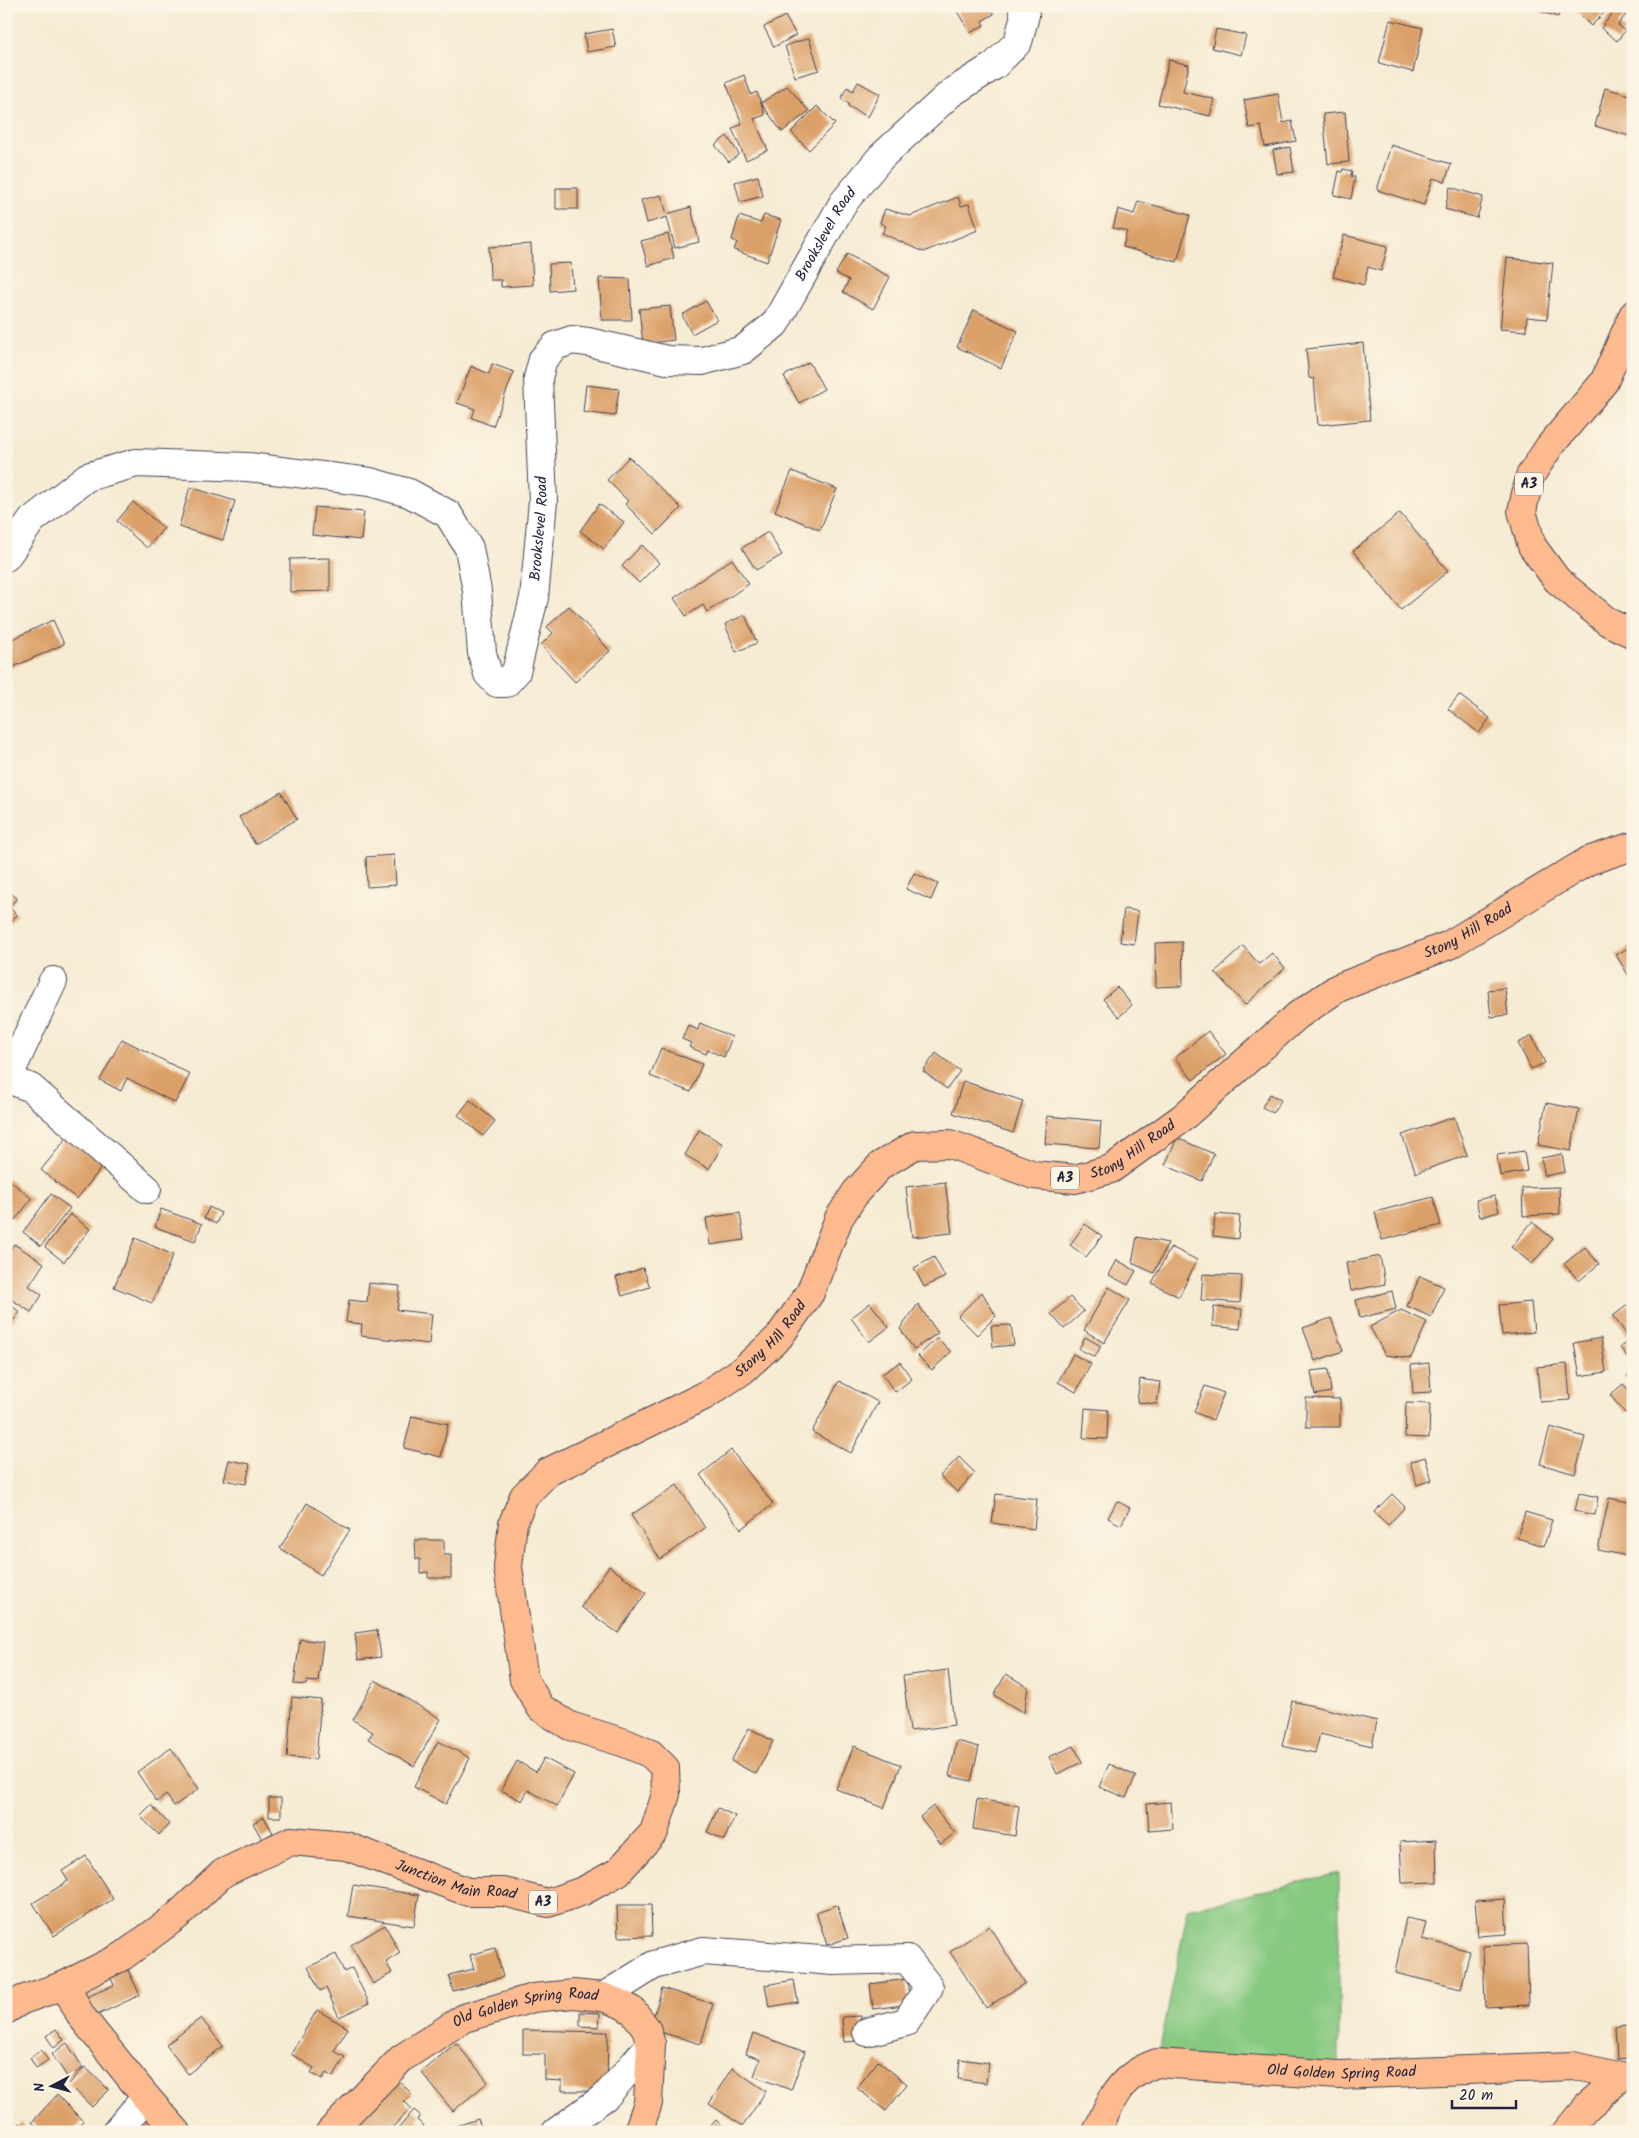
<svg xmlns="http://www.w3.org/2000/svg" width="1639" height="2138" font-family="Kalam,sans-serif">
<rect width="100%" height="100%" fill="#fcf5e5"/>
<filter id="ink" filterUnits="userSpaceOnUse"><feTurbulence type="fractalNoise" baseFrequency=".02" numOctaves="2"/><feDisplacementMap in="SourceGraphic" scale="10" xChannelSelector="R" yChannelSelector="G"/><feConvolveMatrix kernelMatrix="1 2 1 2 8 2 1 2 1" color-interpolation-filters="sRGB"/></filter>
<filter id="wash" filterUnits="userSpaceOnUse"><feTurbulence type="fractalNoise" baseFrequency=".0096" numOctaves="4" result="noise"/><feDisplacementMap in="SourceGraphic" scale="20" xChannelSelector="R" yChannelSelector="G"/><feGaussianBlur stdDeviation="1.12" result="paint"/><feColorMatrix in="noise" values="0 0 0 0 0 0 0 0 0 0 0 0 0 0 0 0 0 1.4 0 .05"/><feComposite in="paint" operator="in"/></filter>
<g filter="url(#wash)">
<rect width="100%" height="100%" fill="#f6ebd3"/>
<!-- green -->
<path fill="#86c981" stroke="#54765e" d="M1339,1873V2075L1157,2063L1188,1909Z"/>
<g id="blocks">
<!-- building -->
<path fill="#dba069" d="M954,6H989L994,14L982,21L984,25L970,33Z
M1524,6H1561L1558,17Z
M1574,6H1599L1605,12L1591,26L1573,8Z
M1618,6L1627,13L1618,25L1625,31L1617,41L1601,28Z
M785,16L796,35L774,47L764,27Z
M1390,20L1423,28L1413,72L1379,63Z
M612,29L616,47L587,52L584,34Z
M1216,29L1246,35L1241,55L1212,48Z
M809,38L819,70L795,77L785,46Z
M1169,60L1189,65L1183,92L1214,99L1210,116L1158,104Z
M744,75L750,92V95L757,92L761,103L787,86L809,111L782,132L761,103L765,115L754,119L768,150L746,160L732,129L742,124L726,83Z
M858,82L880,94L868,117L848,106L849,104L841,99L847,87L853,91Z
M1605,88L1633,96V137L1595,126Z
M1278,94L1283,123L1292,121L1296,141L1265,147L1261,126L1249,128L1244,100Z
M817,106L835,124L809,150L791,132Z
M1345,112L1349,162L1328,164L1323,114Z
M727,136L739,154L729,162L715,145Z
M1391,145L1451,164L1445,182L1433,178L1424,205L1377,190Z
M1290,147L1294,172L1277,174L1273,150Z
M1343,169L1352,171L1351,176L1355,177L1351,199L1334,195L1339,171L1342,172Z
M758,176L763,196L740,202L735,182Z
M1450,187L1483,197L1477,218L1445,209Z
M556,188H578V209H556Z
M661,195L667,214L691,207L699,242L675,248L667,217L647,223L641,200Z
M958,197L961,206L969,204L978,230L923,252L882,233L886,226L880,223L885,209L910,216Z
M1138,201L1190,215L1177,262L1123,247L1127,231L1113,228L1118,209L1134,214Z
M764,215L781,220L767,262L734,250L737,242L732,240L739,216L761,223Z
M668,234L674,258L648,266L641,241Z
M1344,235L1388,246L1381,271L1368,267L1364,285L1333,277Z
M531,244L533,285L501,287V280H490L489,247Z
M847,254L890,277L873,309L843,292L849,280L836,273Z
M1507,258L1553,263L1547,319L1527,317L1526,331L1500,329Z
M571,263L573,289L550,291L549,264Z
M599,278L630,279L632,320H602Z
M706,301L717,320L692,334L682,315Z
M670,306L674,340L643,344L639,309Z
M974,310L1018,331L1001,368L957,347Z
M1363,343L1370,420L1318,425L1314,379L1309,378L1306,349Z
M809,362L824,389L799,403L784,376Z
M492,364L514,372L493,426L472,418L475,409L457,403L471,366L489,374Z
M586,385L619,389L615,416L583,412Z
M629,457L681,508L655,534L625,504L628,501L607,480Z
M792,471L837,489L820,530L775,511Z
M190,487L235,501L223,540L179,527Z
M133,502L164,528L147,548L117,521Z
M599,504L624,522L604,549L580,531Z
M315,507L364,512L361,540L312,535Z
M1400,513L1448,571L1401,610L1353,551Z
M768,532L782,555L756,570L742,548Z
M642,545L659,563L639,583L622,566Z
M330,558V591L290,592V559Z
M732,559L749,584L707,612L703,605L686,616L674,598Z
M569,606L610,651L575,682L541,645L553,633L547,627Z
M745,615L757,643L736,652L725,624Z
M53,620L64,644L9,669L6,663V642Z
M1459,695L1490,718L1479,733L1448,709Z
M281,792L297,819L255,844L239,817Z
M394,855L396,885L367,887L366,857Z
M914,873L938,884L931,900L906,889Z
M6,889L17,898L9,907L17,915L6,927Z
M1124,909L1138,911L1134,944L1120,942Z
M1182,942L1183,986L1156,987L1155,943Z
M1633,945V977L1630,978L1616,955Z
M1243,946L1259,964L1272,953L1285,968L1245,1005L1215,972Z
M1117,987L1132,1005L1119,1017L1103,999Z
M1505,988L1508,1015L1491,1017L1488,990Z
M700,1023L732,1037L724,1057L708,1050L706,1054L689,1047L691,1043L682,1039L688,1025L698,1030Z
M1208,1031L1226,1054L1193,1080L1175,1058Z
M1532,1036L1545,1063L1531,1069L1518,1043Z
M122,1039L190,1074L175,1103L127,1078L121,1091L100,1080Z
M661,1048L702,1064L691,1092L650,1076Z
M936,1053L960,1071L947,1089L923,1071Z
M963,1081L1023,1101L1013,1133L953,1113Z
M1270,1094L1281,1100L1273,1113L1262,1107Z
M470,1100L495,1121L483,1136L458,1115Z
M1546,1103L1579,1109L1571,1151L1538,1145Z
M1047,1116L1101,1121L1099,1148L1045,1144Z
M1454,1117L1467,1155L1416,1173L1402,1135Z
M699,1130L723,1144L709,1169L685,1155Z
M69,1135L105,1163L77,1199L41,1170Z
M1177,1138L1214,1154L1202,1181L1165,1165Z
M1524,1151L1527,1171L1500,1176L1497,1155Z
M1562,1154L1565,1172L1545,1176L1541,1158Z
M6,1177L32,1199L15,1220L6,1212Z
M945,1182L952,1233L912,1237L906,1187Z
M1559,1187L1560,1214L1523,1216L1522,1188Z
M51,1194L70,1208L41,1246L23,1232Z
M1495,1196L1499,1212L1480,1217L1476,1200Z
M1433,1197L1441,1225L1382,1240L1375,1212Z
M209,1207L221,1213L216,1224L204,1218Z
M161,1209L202,1224L195,1241L155,1227Z
M740,1213L744,1240L710,1245L706,1218Z
M70,1214L90,1229L64,1262L45,1247Z
M1215,1214L1240,1216L1238,1239L1213,1236Z
M1532,1222L1553,1239L1532,1264L1511,1247Z
M1085,1224L1102,1236L1086,1257L1070,1245Z
M1137,1237L1168,1243L1154,1273L1132,1263Z
M135,1238L173,1255L152,1303L114,1287Z
M14,1244L44,1263L29,1286L42,1295L31,1312L6,1296V1256Z
M1171,1247L1197,1260L1179,1297L1152,1283Z
M1585,1247L1599,1264L1579,1281L1564,1264Z
M1380,1256L1385,1284L1351,1291L1346,1263Z
M934,1257L945,1277L924,1287L914,1268Z
M1117,1260L1136,1271L1128,1285L1109,1275Z
M643,1268L650,1287L622,1296L616,1277Z
M1203,1274L1242,1276L1240,1303L1201,1300Z
M1420,1276L1444,1287L1431,1317L1407,1306Z
M369,1283L400,1286L397,1310L432,1314L429,1344L361,1336L362,1324L346,1322L349,1300L367,1302Z
M1109,1287L1130,1300L1104,1343L1084,1330Z
M1392,1291L1396,1309L1360,1318L1356,1300Z
M982,1292L996,1316L977,1335L958,1316Z
M1070,1297L1084,1311L1064,1329L1051,1314Z
M6,1302L20,1312L6,1330Z
M1531,1302L1534,1332L1502,1335L1499,1305Z
M870,1303L889,1327L869,1342L851,1318Z
M918,1304L938,1333L914,1349L900,1329Z
M1629,1304L1633,1309V1330L1627,1335L1613,1316Z
M1214,1307L1242,1309L1240,1329L1212,1326Z
M1401,1310L1427,1322L1411,1358L1385,1355L1370,1327Z
M1331,1318L1343,1351L1315,1361L1303,1328Z
M1011,1325L1014,1345L993,1347L991,1326Z
M1085,1337L1101,1346L1095,1357L1079,1349Z
M937,1338L951,1352L932,1370L918,1356Z
M1601,1338L1606,1372L1580,1376L1574,1343Z
M1633,1338V1355L1628,1358L1620,1347Z
M1073,1354L1091,1364L1076,1392L1058,1382Z
M900,1362L912,1379L895,1392L882,1374Z
M1429,1363L1431,1392L1413,1393L1411,1365Z
M1567,1364L1570,1400L1540,1402L1537,1367Z
M1633,1367V1380L1627,1377Z
M1328,1369L1331,1392L1315,1395L1311,1371Z
M1140,1379L1160,1382L1157,1404L1137,1402Z
M839,1381L878,1402L851,1453L812,1432Z
M1623,1384L1633,1395V1410L1625,1413L1610,1395Z
M1205,1386L1224,1393L1213,1420L1194,1412Z
M1306,1398L1340,1399V1427H1306Z
M1406,1403L1430,1404L1429,1438L1405,1437Z
M1085,1408L1108,1410L1107,1439L1083,1438Z
M412,1416L448,1424L441,1457L404,1448Z
M1550,1427L1585,1437L1575,1474L1540,1464Z
M731,1450L773,1504L741,1529L700,1475Z
M959,1457L975,1473L957,1492L940,1476Z
M1425,1457L1432,1480L1417,1485L1410,1462Z
M229,1460L250,1464L246,1484L224,1480Z
M677,1485L705,1528L660,1559L631,1515Z
M1579,1493L1598,1497L1595,1515L1575,1511Z
M996,1494L1037,1499L1034,1529L992,1523Z
M1392,1494L1405,1507L1388,1525L1374,1512Z
M1609,1498L1633,1503V1557L1598,1550Z
M1117,1501L1130,1508L1121,1525L1108,1518Z
M307,1503L350,1530L321,1575L280,1548Z
M1525,1512L1552,1520L1544,1546L1517,1538Z
M415,1540H444V1555H451V1578H428V1572L420,1573V1559H416Z
M609,1566L646,1593L618,1633L581,1607Z
M377,1630L381,1657L358,1660L355,1633Z
M300,1639L323,1642L318,1682L307,1681L306,1685L294,1684Z
M948,1670L954,1725L910,1731L903,1676Z
M1006,1674L1028,1687L1024,1713L994,1695Z
M375,1680L441,1719L414,1766L368,1739L373,1732L353,1720Z
M292,1697L321,1700L316,1759L287,1757Z
M1292,1701L1377,1721L1372,1746L1320,1734L1315,1753L1282,1746Z
M749,1728L773,1741L756,1774L731,1761Z
M438,1741L470,1758L446,1804L414,1787Z
M957,1741L979,1747L971,1781L949,1776Z
M854,1746L901,1765L884,1808L836,1789Z
M1074,1746L1082,1762L1057,1774L1049,1757Z
M171,1748L199,1789L174,1806L166,1795L157,1802L137,1772Z
M544,1758L574,1774L557,1806L528,1790L522,1801L501,1790L517,1761L536,1772Z
M1109,1764L1136,1776L1126,1798L1099,1787Z
M269,1798H281V1817H269Z
M977,1799L1019,1806L1015,1836L973,1829Z
M1171,1802L1173,1829L1149,1831L1147,1804Z
M151,1805L169,1824L159,1835L140,1816Z
M933,1806L955,1833L941,1844L920,1817Z
M718,1808L735,1816L724,1840L707,1832Z
M264,1817L273,1833L262,1839L253,1823Z
M1436,1840L1437,1882L1402,1883L1400,1842Z
M86,1856L113,1899L54,1936L33,1903L68,1881L62,1871Z
M353,1885L419,1895L414,1926L348,1916Z
M1505,1899L1507,1934L1478,1936L1475,1901Z
M617,1905H651L652,1936L618,1937Z
M837,1905L848,1938L827,1945L816,1912Z
M1406,1918L1426,1922L1422,1939L1470,1951L1461,1989L1395,1973Z
M385,1925L400,1953L386,1962L392,1973L373,1984L351,1945Z
M989,1926L1025,1983L986,2008L950,1952Z
M1527,1944L1529,2005L1485,2007L1483,1946Z
M495,1948L503,1977L453,1991L449,1975L474,1969L470,1955Z
M336,1954L344,1972L352,1968L369,2003L339,2017L326,1988L320,1991L308,1967Z
M126,1966L140,1995L93,2017L85,1998L114,1985L109,1974Z
M907,1979L910,2004L873,2009L870,1984Z
M794,1980L798,2002L769,2007L765,1985Z
M662,1988L713,2004L701,2044L650,2029Z
M317,2010L348,2028L334,2051L345,2057L333,2077L326,2073L322,2079L311,2073L314,2068L291,2054Z
M580,2012L600,2013L599,2027L580,2026Z
M861,2016L863,2041L844,2042L842,2017Z
M201,2018L223,2046L188,2074L166,2045Z
M1633,2025V2059L1617,2060L1615,2026Z
M56,2029L64,2040L54,2048L46,2036Z
M523,2030L608,2032L607,2091H562V2081L545,2080V2054H523Z
M753,2033L805,2052L791,2090L754,2076L760,2059L746,2054Z
M67,2043L83,2068L68,2078L52,2054Z
M456,2043L488,2082L453,2111L421,2072Z
M41,2050L48,2060L36,2068L30,2058Z
M960,2059L989,2063L986,2083L958,2079Z
M878,2061L907,2084L886,2111L857,2088Z
M85,2067L109,2090L92,2107L69,2084Z
M732,2068L766,2091L743,2126L709,2104Z
M393,2075L412,2094L404,2101L411,2108L388,2132H339Z
M57,2095L83,2121L72,2132H42L32,2122Z
M147,2108L172,2132H125Z
M414,2110L420,2115L417,2120L424,2126L420,2132H401L398,2129Z
M478,2119L483,2132H455L453,2127Z
M716,2120L729,2132H705Z
M20,2123L29,2132H11Z"/>
</g>
</g>
<g filter="url(#ink)">
<use href="#blocks" fill-opacity="0" stroke="#424052" stroke-width="1"/>
<g fill="none" stroke-linecap="round" stroke-linejoin="round">
<!-- minor casing -->
<g stroke="#424052" stroke-width="30">
<g id="minor">
<path id="s1" d="M6,557L32,520L87,477L136,463L248,467L370,482L409,493L448,514L469,548L477,591L482,653L488,674L497,683H506L516,672L534,598L543,501L538,378L543,359L555,346L572,340L588,342L667,360L702,361L743,350L775,324L843,203L881,157L951,93L995,65L1018,42L1025,15L1022,6"/>
<path d="M6,1078L31,1088L147,1189"/>
<path d="M6,1082L53,981"/>
<path d="M603,1997L654,1965L703,1951L833,1961L907,1959L929,1987L906,2022L867,2032"/>
<path d="M116,2132L146,2097"/>
<path d="M556,2132L606,2096L651,2044"/>
</g>
</g>
<!-- major casing -->
<g stroke="#424052" stroke-width="30">
<g id="major">
<path d="M1633,315L1604,382L1549,447L1530,476L1522,511L1532,546L1557,580L1608,622L1633,634"/>
<path d="M65,1985L81,2016L146,2097L177,2132"/>
<path id="s2" d="M6,2010L22,2000L65,1985L123,1956L177,1916L223,1873L291,1841L346,1846L468,1892H504L548,1903L583,1891L618,1872L654,1832L666,1794L665,1768L651,1754L625,1743L570,1726L541,1708L524,1680L508,1567L513,1523L524,1496L548,1472L704,1396L743,1370L779,1337L810,1293L839,1218L856,1192L881,1165L915,1145L950,1144L1034,1175L1075,1179L1111,1169L1182,1118L1297,1016L1338,988L1449,945L1588,861L1633,846"/>
<path id="s3" d="M330,2132L402,2058L464,2018L533,1998L573,1994L603,1997L621,2004L633,2011L646,2028L651,2044L648,2103L638,2132"/>
<path id="s4" d="M1097,2132C1112,2098 1119,2076 1157,2063L1339,2075L1573,2066L1621,2077"/>
<path d="M1566,2132L1586,2108L1621,2077"/>
</g>
</g>
<!-- minor -->
<use href="#minor" stroke="#fff" stroke-width="28"/>
<!-- major -->
<use href="#major" stroke="#fcba8e" stroke-width="28"/>
</g>
</g>
<g text-anchor="middle" dominant-baseline="central" stroke-width="5" stroke-linejoin="round" paint-order="stroke">
<!-- shield labels -->
<g fill="#fcf5e5" stroke="#63616e" stroke-width="1">
<rect x="1515" y="472.5" width="28" height="23" rx="4"/>
<rect x="1051" y="1166.5" width="28" height="23" rx="4"/>
<rect x="529" y="1890.5" width="28" height="23" rx="4"/>
</g>
<g font-size="14" font-weight="bold" fill="#22223b">
<text x="1529" y="484">A3</text>
<text x="1065" y="1178">A3</text>
<text x="543" y="1902">A3</text>
</g>
<!-- street labels -->
<g font-size="15" fill="#22223b" stroke="#fcf5e5">
<text stroke="none"><textPath href="#s1" startOffset="1361">Brookslevel Road</textPath></text>
<text stroke="none"><textPath href="#s1" startOffset="836">Brookslevel Road</textPath></text>
<text stroke="none"><textPath href="#s2" startOffset="2339">Stony Hill Road</textPath></text>
<text stroke="none"><textPath href="#s2" startOffset="1934">Stony Hill Road</textPath></text>
<text stroke="none"><textPath href="#s2" startOffset="1454">Stony Hill Road</textPath></text>
<text stroke="none"><textPath href="#s2" startOffset="506">Junction Main Road</textPath></text>
<text stroke="none"><textPath href="#s3" startOffset="240">Old Golden Spring Road</textPath></text>
<text stroke="none"><textPath href="#s4" startOffset="280">Old Golden Spring Road</textPath></text>
</g>
</g>
<!-- margin -->
<rect width="1639" height="2138" fill="none" stroke="#fcf5e5" stroke-width="25"/>
<!-- north arrow -->
<g transform="translate(52 2086) rotate(264)" stroke="#fcf5e5" stroke-width="4" paint-order="stroke">
<path d="M0-4L9 19L0 12L-9 19Z" fill="#22223b"/>
<text y="-8" font-size="14" font-weight="bold" text-anchor="middle" fill="#22223b">N</text>
</g>
<!-- scale -->
<path d="M1452 2100v8h64v-8" fill="none" stroke="#22223b" stroke-width="2.5"/>
<text x="1459" y="2100" font-size="15" fill="#22223b" stroke="#fcf5e5" stroke-width="4" paint-order="stroke">20 m</text>
</svg>
